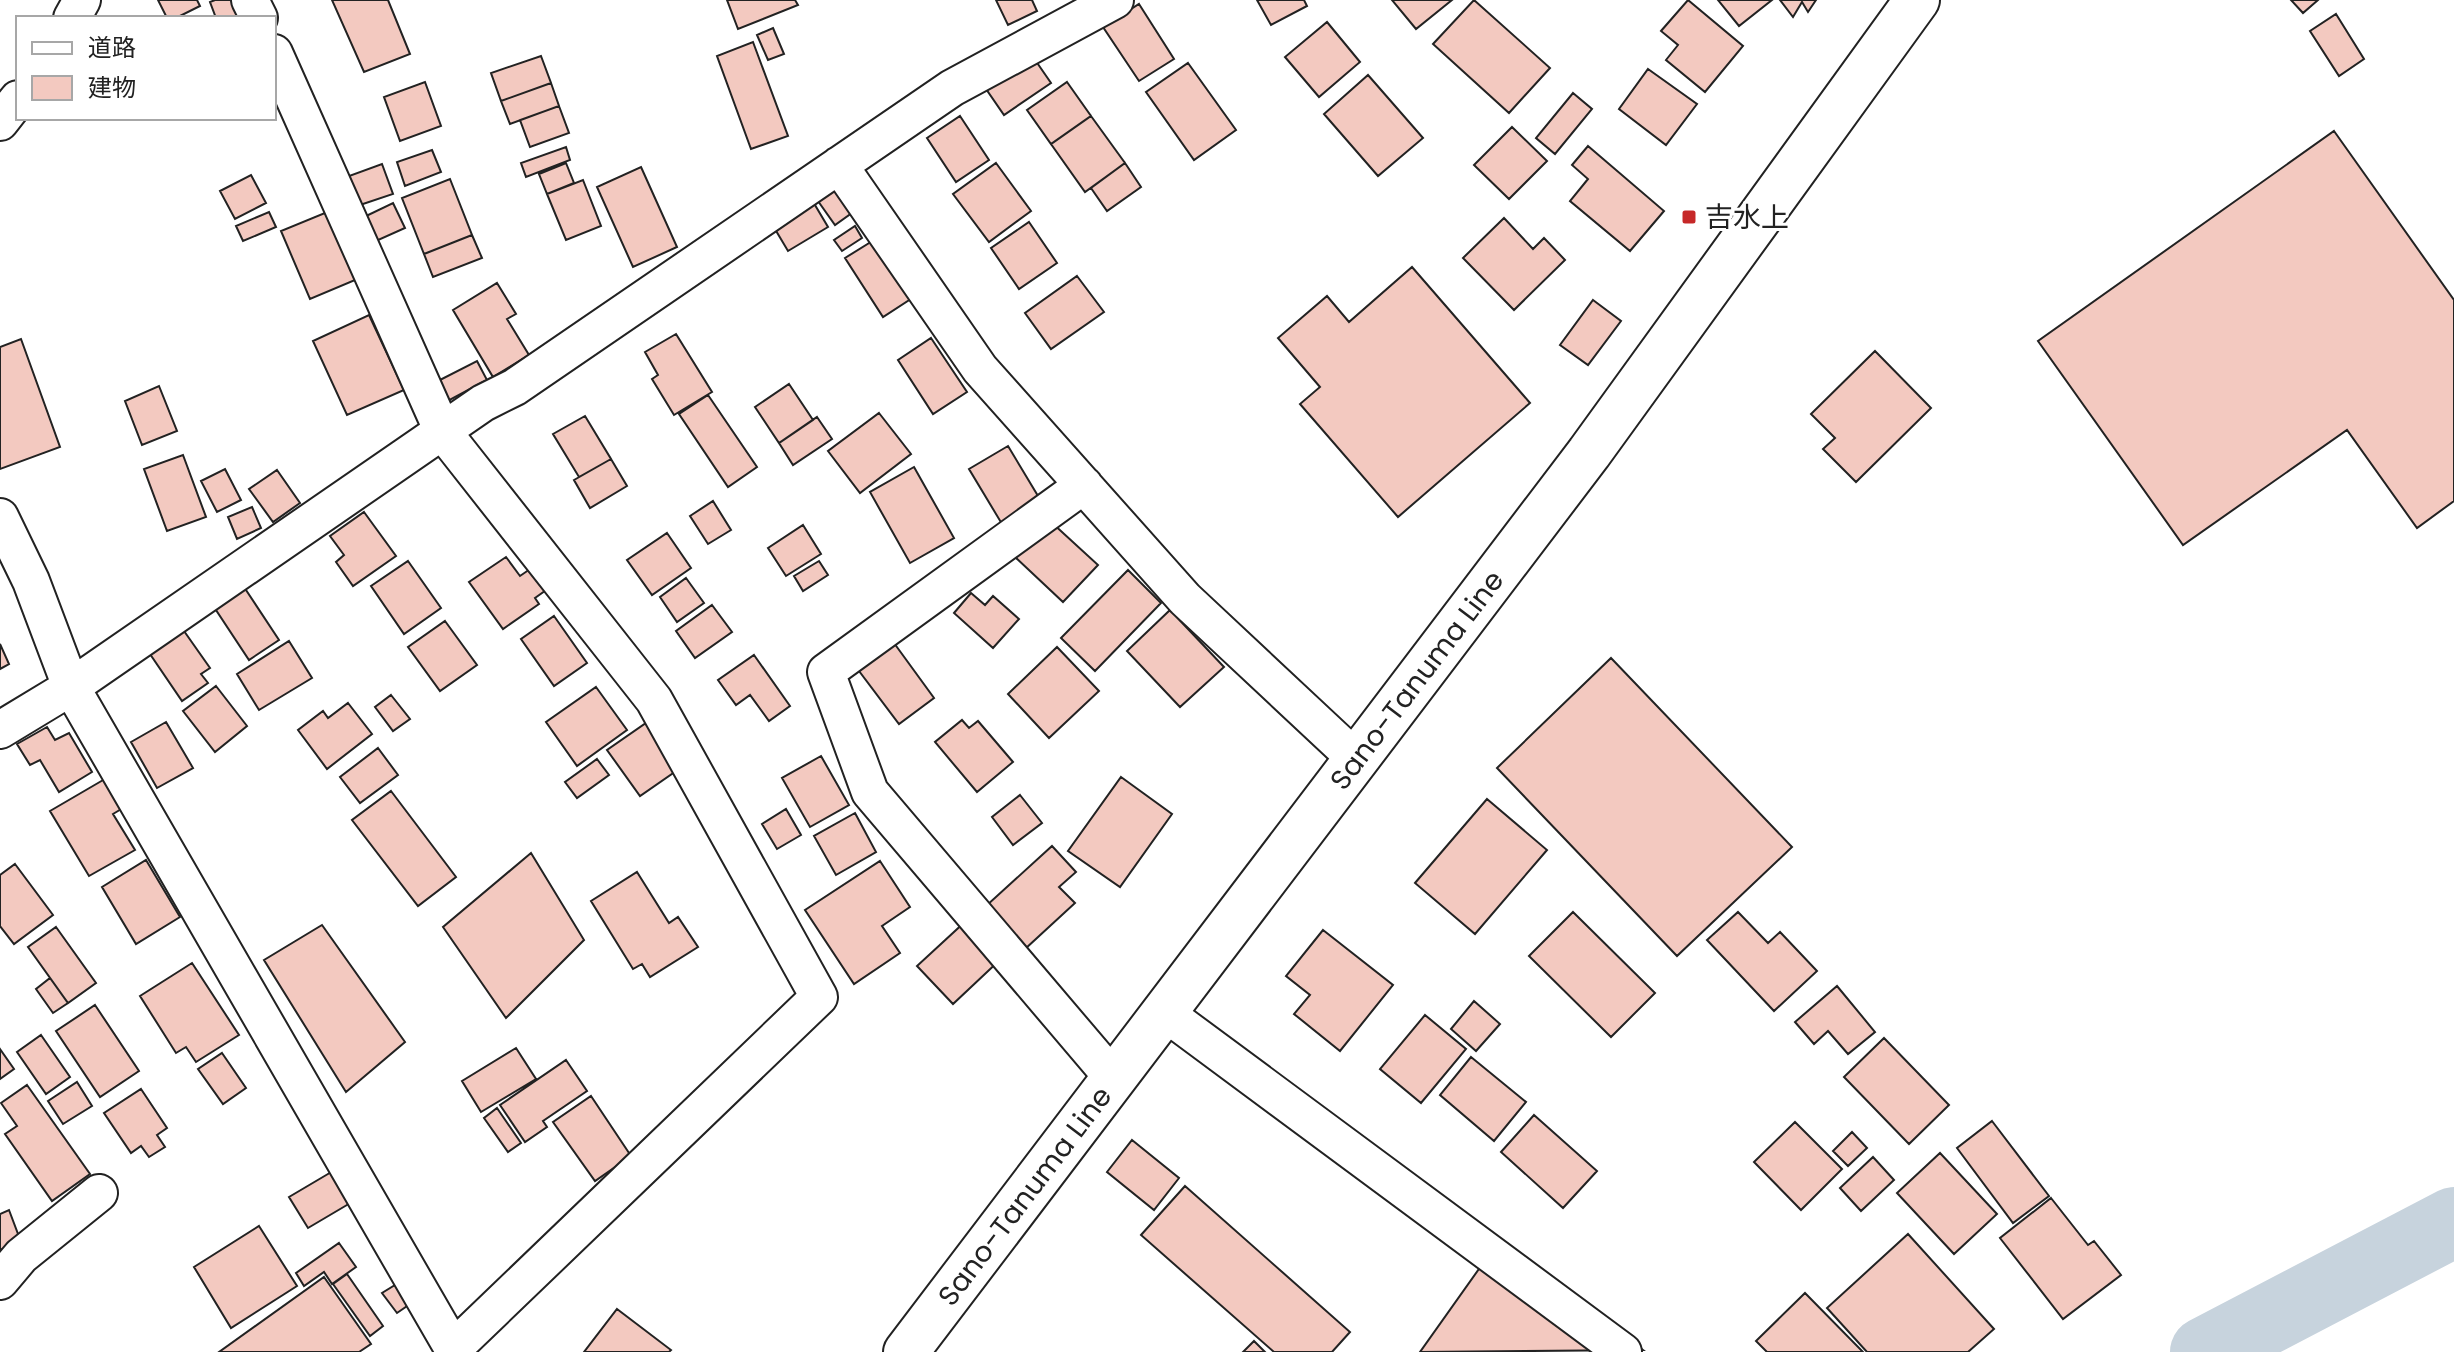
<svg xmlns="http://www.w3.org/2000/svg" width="2454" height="1352" font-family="Poppins,'Noto Sans JP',sans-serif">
<rect width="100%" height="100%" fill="#fff"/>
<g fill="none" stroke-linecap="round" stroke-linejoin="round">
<!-- river -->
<path stroke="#c7d3dd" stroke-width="70" d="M2205,1352L2454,1222"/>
</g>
<!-- building -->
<path fill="#f3c9c0" stroke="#222" stroke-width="2" d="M158,0H197L200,6L176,18H167Z
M215,0H238L245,18H216L210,2Z
M332,0H388L410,54L364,72Z
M727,0H795L798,5L738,29Z
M996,0H1032L1037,11L1008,25Z
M1257,0H1304L1307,6L1271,25Z
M1392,0H1452L1416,29Z
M1474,0L1550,68L1509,113L1433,44Z
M1688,0L1743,46L1705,92L1666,60L1678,45L1661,31Z
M1718,0H1772L1739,26Z
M1780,0H1816L1808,12L1802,2L1793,17Z
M2291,0H2318L2303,13Z
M1139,4L1174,59L1139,81L1103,27Z
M2336,14L2364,59L2339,76L2310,31Z
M1327,22L1360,62L1319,97L1285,57Z
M773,28L784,54L768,60L757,35Z
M753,42L788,136L751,149L717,56Z
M1031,54L1051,83L1004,115L984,86Z
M541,56L551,83L501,101L491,73Z
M1188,63L1236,130L1194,160L1146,92Z
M1648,69L1697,104L1666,145L1619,109Z
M1368,75L1423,138L1378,176L1324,114Z
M425,82L441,126L400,141L384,97Z
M1067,82L1091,116L1051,144L1027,110Z
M551,83L559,106L510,124L501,101Z
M1573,93L1592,109L1555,154L1536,138Z
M559,106L569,133L530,147L520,120Z
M960,116L989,160L956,182L927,138Z
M1091,116L1125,163L1085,192L1051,144Z
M1512,127L1547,161L1509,199L1474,165Z
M2334,131L2454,300V501L2417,528L2347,430L2183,545L2038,341Z
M1588,146L1664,211L1630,251L1570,201L1588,179L1572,165Z
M566,147L570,160L526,177L521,163Z
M432,150L441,172L405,186L397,162Z
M566,163L574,183L547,194L539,174Z
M996,163L1031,211L989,242L953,194Z
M1125,163L1141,187L1107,211L1091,188Z
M382,164L393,194L360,205L349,176Z
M641,167L677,247L633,267L597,187Z
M251,175L266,203L235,219L220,191Z
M450,179L472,235L424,254L402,198Z
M583,180L601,226L566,240L547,194Z
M846,181L863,205L835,225L818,201Z
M812,200L828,227L788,251L772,224Z
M393,203L405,228L376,241L364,217Z
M337,208L367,275L310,299L281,231Z
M269,212L276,227L243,241L236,226Z
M1504,218L1533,249L1544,238L1565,260L1514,310L1463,258Z
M1029,222L1057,263L1019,289L991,248Z
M855,226L862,238L842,251L834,240Z
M472,235L482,258L433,277L424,254Z
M882,235L920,293L883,317L845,258Z
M1412,267L1530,403L1398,517L1300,404L1320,387L1278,338L1327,296L1349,322Z
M1077,276L1104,312L1051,349L1025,313Z
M497,283L516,314L507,319L529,355L493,377L453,310Z
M1593,300L1621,321L1588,365L1560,345Z
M369,315L404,390L347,415L313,341Z
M676,334L712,392L674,415L652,379L658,375L645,352Z
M931,338L967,392L933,414L898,360Z
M21,339L60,447L0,469V347Z
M1875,351L1931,408L1856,482L1823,449L1835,438L1811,414Z
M477,361L487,380L444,403L434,383Z
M789,384L813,420L779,443L755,407Z
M159,386L177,431L142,445L125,401Z
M708,395L757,467L728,487L679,414Z
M879,413L911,454L860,493L828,451Z
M585,416L611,459L579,477L553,434Z
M817,417L832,439L793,465L779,443Z
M1008,446L1041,501L1002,524L969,469Z
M183,455L206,517L167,531L144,469Z
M611,459L627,486L590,508L574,480Z
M914,467L954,538L910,563L870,492Z
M225,469L241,500L217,512L201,481Z
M277,470L300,503L273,522L249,489Z
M713,501L731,530L708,544L690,516Z
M252,507L261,528L237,539L228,517Z
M364,512L396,556L353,586L336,562L344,555L330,536Z
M1050,521L1098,565L1063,602L1015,557Z
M803,525L821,554L786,576L768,548Z
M667,533L691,568L652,595L627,560Z
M506,557L520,576L533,567L549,588L535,598L539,604L503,629L469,582Z
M408,561L441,608L404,634L371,586Z
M819,561L828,575L803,591L794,576Z
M1128,570L1161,603L1095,671L1061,638Z
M686,578L704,603L677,622L660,597Z
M244,587L279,640L249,660L214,607Z
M971,593L985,605L993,596L1019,619L993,648L954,613Z
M712,605L732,632L695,658L676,631Z
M1170,610L1224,667L1180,707L1127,651Z
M554,616L587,663L554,686L521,639Z
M445,621L477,665L440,691L408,647Z
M184,631L210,668L201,674L208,683L182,701L150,654Z
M886,632L934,698L899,724L850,659Z
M289,641L312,678L259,710L237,674Z
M0,644L9,664L0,669Z
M1057,647L1099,691L1049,738L1008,694Z
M754,655L790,706L769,721L750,695L736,705L718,680Z
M1611,658L1792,847L1677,956L1497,768Z
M216,686L247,726L215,752L183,711Z
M596,687L627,730L577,766L546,722Z
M391,695L410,719L393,731L375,707Z
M348,703L372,734L327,769L298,730L323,711L328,718Z
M962,720L969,728L978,721L1013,762L977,792L935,742Z
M166,722L193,768L157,788L131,742Z
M646,723L679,769L640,796L607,750Z
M47,727L55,740L69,733L92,772L59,792L40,760L30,765L17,744Z
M378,748L398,775L360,803L340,777Z
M821,756L849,805L810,827L782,778Z
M597,759L609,775L577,798L565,782Z
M110,776L128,805L113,814L135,850L89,876L50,811Z
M1121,777L1172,814L1120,887L1068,851Z
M391,791L456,877L418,906L352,820Z
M1020,795L1042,823L1013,845L992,817Z
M1487,799L1547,850L1475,934L1415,883Z
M786,809L801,835L777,849L762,824Z
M855,813L876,852L836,875L814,836Z
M1052,846L1076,872L1059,887L1075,903L1025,949L986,906Z
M531,853L584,940L506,1018L443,927Z
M146,860L180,917L136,944L102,887Z
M880,861L910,907L882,926L900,953L854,984L805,910Z
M15,864L53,915L14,944L0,926V875Z
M637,872L669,923L678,917L698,947L650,977L642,964L633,969L591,901Z
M1573,912L1655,993L1611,1037L1529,956Z
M1738,912L1768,943L1780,932L1817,971L1774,1011L1707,940Z
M967,920L1003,957L953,1004L917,966Z
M322,925L405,1042L346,1092L264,960Z
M56,927L96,983L68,1003L28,947Z
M1323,930L1393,985L1340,1051L1294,1014L1310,995L1286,976Z
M192,963L239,1035L196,1062L186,1047L176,1053L140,996Z
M50,978L68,1003L53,1013L36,989Z
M1837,986L1875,1032L1848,1054L1828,1031L1814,1044L1795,1022Z
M1474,1001L1500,1024L1476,1051L1451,1029Z
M95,1005L139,1071L100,1097L56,1031Z
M1425,1015L1466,1049L1421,1103L1380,1069Z
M41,1035L70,1077L46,1094L17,1052Z
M1884,1038L1949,1105L1909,1144L1844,1077Z
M516,1048L536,1079L481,1112L462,1081Z
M0,1049L14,1069L0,1079Z
M222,1053L246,1088L223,1104L198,1069Z
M1471,1057L1526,1102L1494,1141L1440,1095Z
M566,1060L587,1091L543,1121L547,1127L525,1142L500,1105Z
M77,1082L92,1106L63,1124L48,1101Z
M27,1085L90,1174L52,1201L5,1134L17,1126L1,1103Z
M141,1089L167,1128L157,1135L165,1147L149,1157L141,1146L131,1153L104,1113Z
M591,1096L631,1156L595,1181L553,1122Z
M497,1108L521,1143L508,1152L484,1118Z
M1534,1115L1597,1171L1563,1208L1501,1152Z
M1992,1121L2049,1196L2013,1223L1957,1148Z
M1795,1122L1842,1169L1801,1210L1754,1162Z
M1852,1132L1867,1148L1848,1166L1833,1151Z
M1132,1140L1179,1178L1154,1210L1107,1172Z
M1940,1153L1997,1214L1954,1254L1897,1193Z
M1873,1157L1894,1180L1861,1211L1840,1188Z
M333,1171L352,1202L308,1228L289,1197Z
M1185,1186L1350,1332L1332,1352H1274L1141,1235Z
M2051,1198L2088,1245L2094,1241L2121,1275L2063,1319L2000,1238Z
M9,1210L21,1242L0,1250V1214Z
M259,1226L297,1286L231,1328L194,1267Z
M1908,1234L1994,1329L1968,1352H1867L1827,1308Z
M339,1243L356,1267L332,1284L324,1272L304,1286L296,1273Z
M1486,1259L1558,1287L1643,1350L1420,1352Z
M347,1274L383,1326L370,1336L333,1284Z
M324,1277L371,1344L359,1352H219Z
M395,1285L410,1304L397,1313L382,1293Z
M1805,1293L1863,1352H1767L1756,1341Z
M617,1309L671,1350L669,1352H584Z
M1254,1341L1265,1352H1243Z"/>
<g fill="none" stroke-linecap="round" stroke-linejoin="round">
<!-- street casing -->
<g stroke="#222" stroke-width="40">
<path id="street" d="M250,0L259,18
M72,18L82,0
M274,53L443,432L654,700L819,997L453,1349
M0,122L18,99
M839,165L980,369L1185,599L1356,759
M1084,485L826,672L870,792L1114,1079
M0,517L31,581L71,687L455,1352
M0,730L71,687L483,403L515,387L952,88L1115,0
M1164,1012L1623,1352
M0,1281L21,1256L99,1193"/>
</g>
<!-- primary casing -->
<g stroke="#222" stroke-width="48">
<g id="primary">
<path id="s1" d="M906,1352L1589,453L1917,0"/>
</g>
</g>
<!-- street -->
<use href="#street" stroke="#fff" stroke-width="36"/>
<!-- primary -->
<use href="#primary" stroke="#fff" stroke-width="44"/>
</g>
<!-- markers -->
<rect fill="#c62828" stroke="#fff" stroke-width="3" x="1681" y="209" width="16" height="16" rx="4"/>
<g text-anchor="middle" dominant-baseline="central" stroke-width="6" stroke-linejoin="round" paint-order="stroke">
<!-- poi labels -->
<g font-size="28" fill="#222" stroke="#fff" text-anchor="start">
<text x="1705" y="217">吉水上</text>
</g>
<!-- street labels -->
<g font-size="28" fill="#222" stroke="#fff">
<text stroke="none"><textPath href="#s1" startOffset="844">Sano-Tanuma Line</textPath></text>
<text stroke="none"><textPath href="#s1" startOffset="196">Sano-Tanuma Line</textPath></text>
</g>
</g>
<!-- legend -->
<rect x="16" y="16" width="260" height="104" fill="#ffffff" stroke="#a7a7a7" stroke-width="2"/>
<rect x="32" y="42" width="40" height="12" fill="#ffffff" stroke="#a7a7a7" stroke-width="2"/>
<text x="88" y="56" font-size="24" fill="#222222">道路</text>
<rect x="32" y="76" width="40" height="24" fill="#f3c9c0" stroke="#a7a7a7" stroke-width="2"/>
<text x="88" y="96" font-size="24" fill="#222222">建物</text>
</svg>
